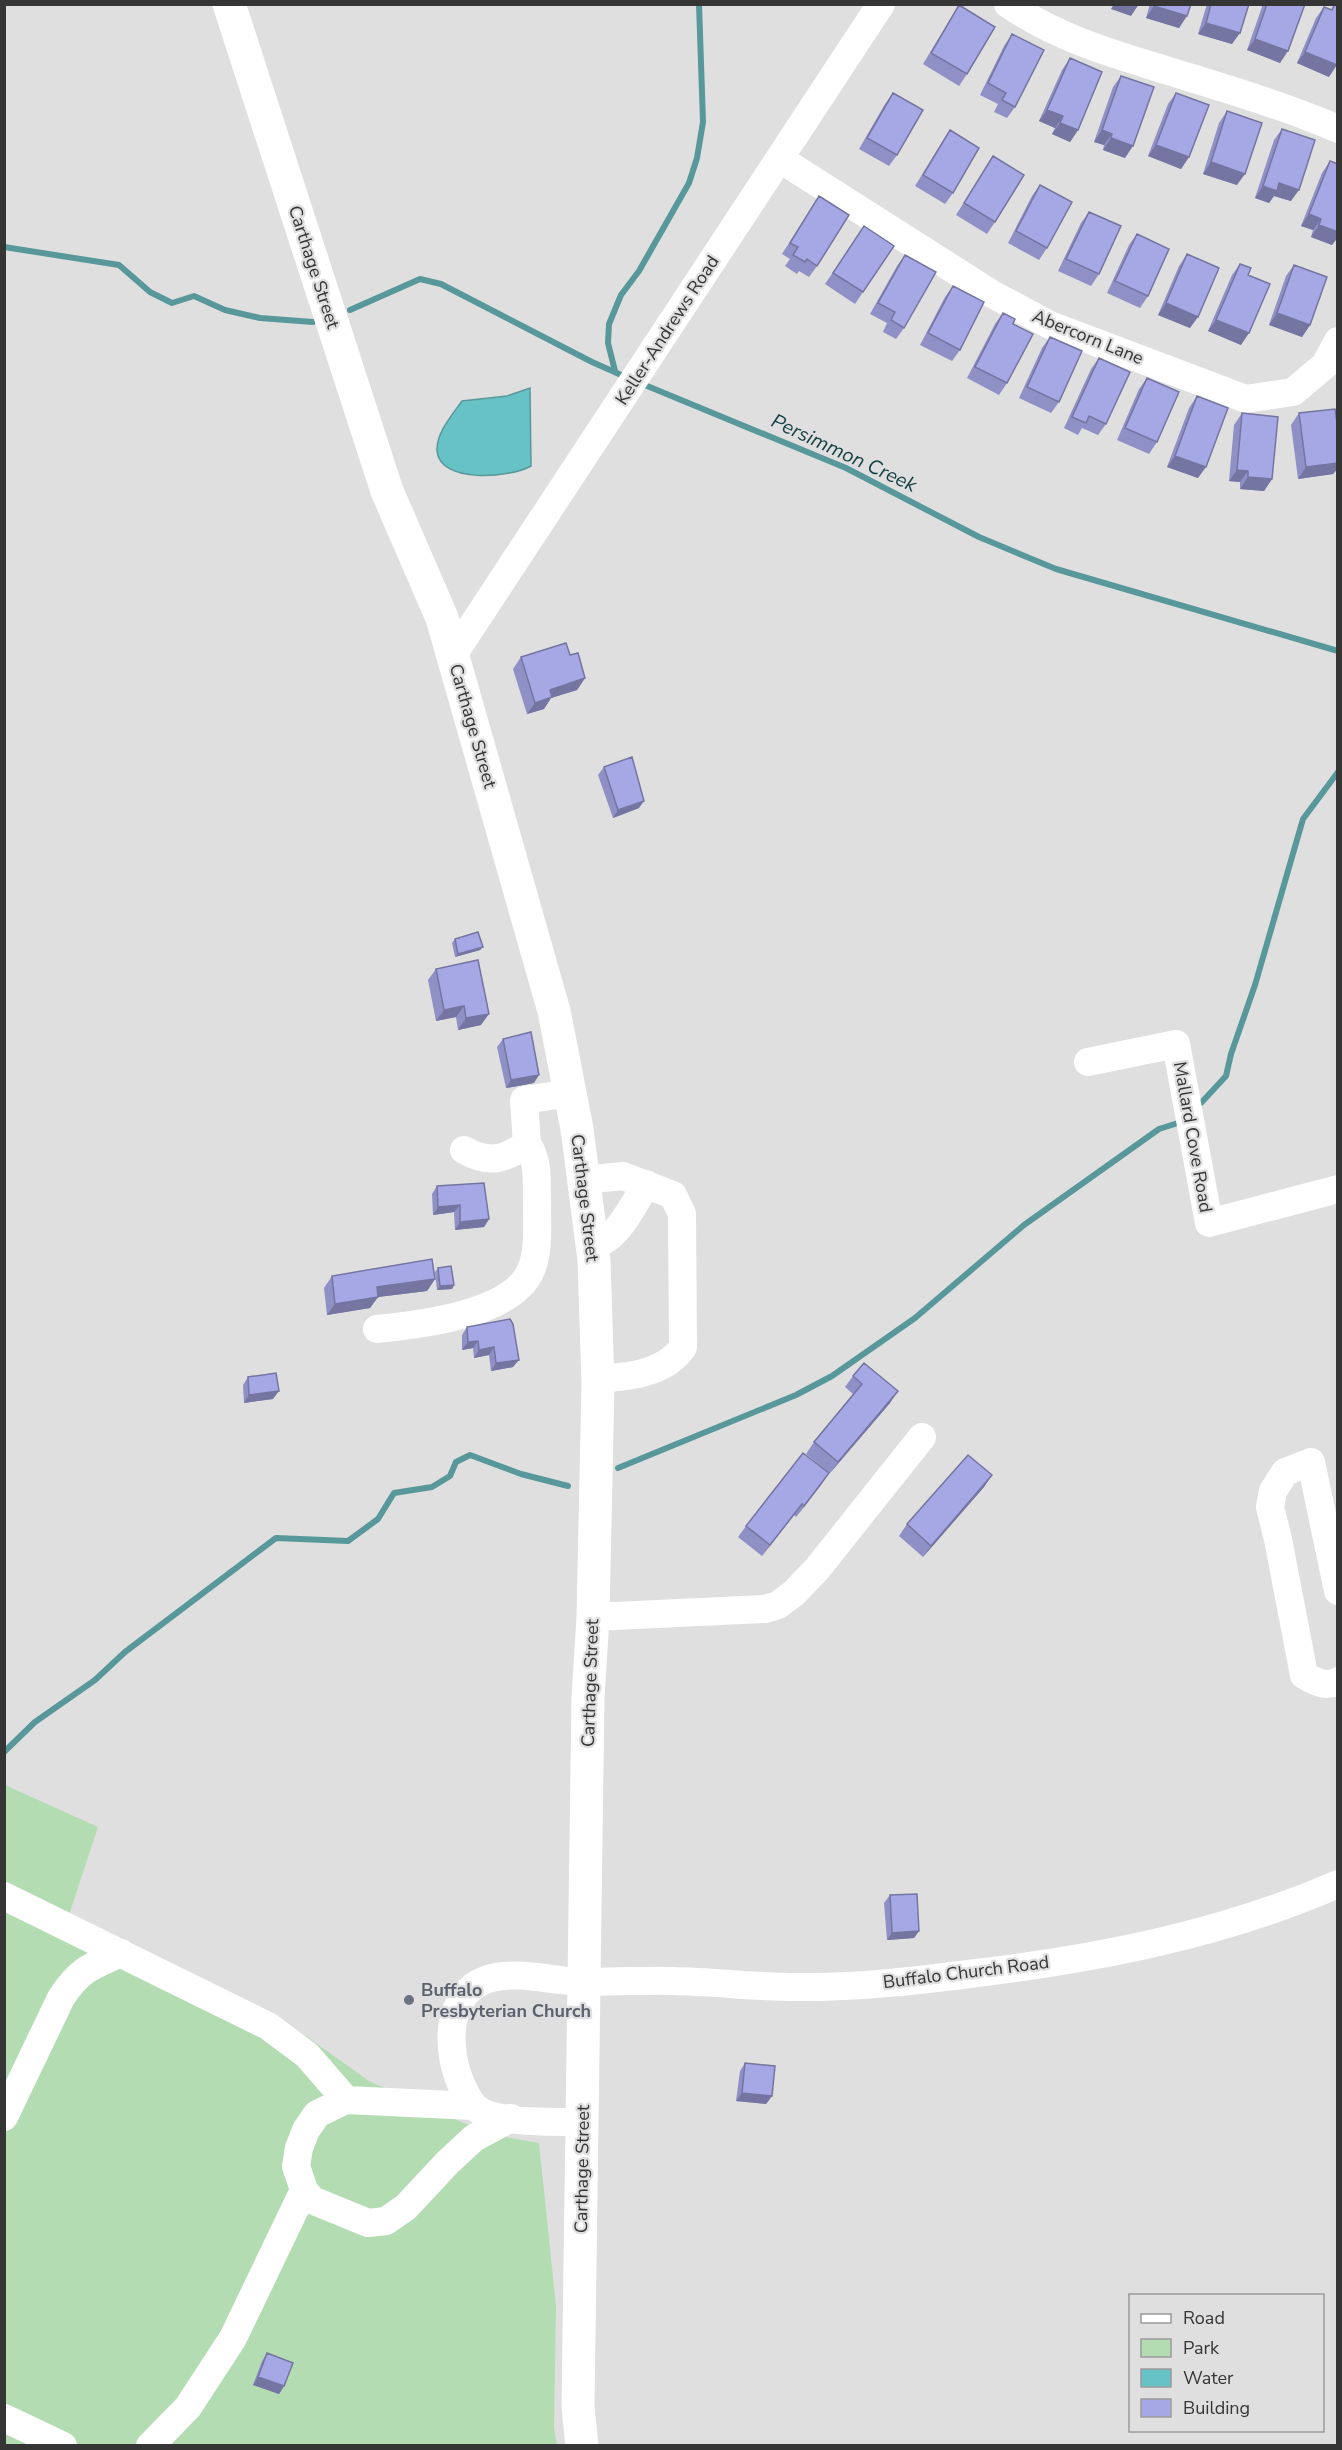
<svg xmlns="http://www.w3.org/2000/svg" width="1342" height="2450" font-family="'Nunito Sans',sans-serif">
<rect width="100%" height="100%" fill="#dfdfe0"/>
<!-- green -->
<path fill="#b3dcb3" d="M5,1785L98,1827L68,1918L306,2036L369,2081L489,2134L539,2143L556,2306L554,2428L557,2445L5,2446Z"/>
<!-- water -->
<path fill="#67c2c6" stroke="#58989a" stroke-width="1.5" d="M530,388L531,466C510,478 440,484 437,451C436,433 452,415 462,401L507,396Z"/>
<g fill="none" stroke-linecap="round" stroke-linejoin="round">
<!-- stream -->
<path stroke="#58989a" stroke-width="6" d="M4,247L119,265L150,292L172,303L194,296L225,310L260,318L313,322
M350,310L420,279L441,284L592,362L628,378
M615,371L608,343L609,324L621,295L639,271L689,183L697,158L703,122L699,4
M640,383L846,468L979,537L1056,569L1338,651
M1201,1103L1226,1076L1231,1054L1255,985L1303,819L1338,772
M618,1468L796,1395L832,1376L915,1318L1024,1225L1159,1129L1181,1122
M4,1752L35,1722L95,1680L125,1652L276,1538L348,1541L378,1519L394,1493L432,1487L450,1476L456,1462L470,1455L521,1474L568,1486"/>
<!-- minor -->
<path stroke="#fff" stroke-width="28" d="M1008,4C1054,36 1106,52 1159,68C1220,87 1280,104 1338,129
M780,159L992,294L1050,325L1246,399L1293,392L1325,365L1338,341
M453,655L881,4
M1088,1062L1176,1044L1209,1223L1338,1189
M464,1150C489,1164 504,1160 527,1144L524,1100L570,1093
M583,1180L623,1176L673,1195L682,1214L683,1347C665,1374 627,1377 598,1379
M592,1244C615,1245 635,1202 646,1184
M377,1329C418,1325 512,1315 531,1270C539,1251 537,1227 537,1206C536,1186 540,1161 527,1144
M1338,1591L1311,1462L1285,1472L1273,1491L1270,1507L1278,1539L1304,1675C1314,1681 1326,1688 1338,1681
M593,1617L765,1609L778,1605L794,1593L817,1569L922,1437
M4,1896L268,2026L307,2055L346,2100
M473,2106L346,2100L317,2114L306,2130L299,2148L296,2166L304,2190L312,2200L368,2223L386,2221L406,2207L448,2162L474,2138L511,2118
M4,2117L61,1998C79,1970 91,1966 121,1953
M583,2122C557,2122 504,2123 482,2112C472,2107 466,2096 462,2086C446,2052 444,1993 488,1979C517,1970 552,1981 583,1982C613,1982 643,1980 673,1981C718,1982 763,1988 808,1987C864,1987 922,1980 977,1973C1100,1958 1223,1934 1338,1884
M4,2418L63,2446
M150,2446L188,2407L233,2338L304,2190"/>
<!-- major -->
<path stroke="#fff" stroke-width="33" d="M229,4L387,491L442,618L554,1011L577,1129L594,1260L598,1384L593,1617L588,1697L578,2407L582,2446"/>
</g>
<!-- wall -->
<path fill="#8f90c5" d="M1150,4H1191L1179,28L1146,18Z
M1207,4H1249L1232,44L1198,34Z
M1263,4H1305L1280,63L1247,50Z
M1334,4L1329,77L1297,63L1316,18L1324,7L1331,10Z
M959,5L967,74L959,86L923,64Z
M1012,34L1015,107L1007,118L994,112L998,104L980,95L1004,46Z
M1070,58L1078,130L1070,142L1052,134L1055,128L1039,121L1062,70Z
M1121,76L1125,158L1103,150L1104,145L1094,142L1113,87Z
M893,93L897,155L889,166L859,149L885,104Z
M1176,93L1189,157L1181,169L1148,156L1168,104Z
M1227,111L1237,185L1203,174L1219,123Z
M1282,129L1291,201L1274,196L1269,203L1255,198L1274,140Z
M950,130L953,193L945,204L915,186L942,142Z
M993,156L995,222L987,234L956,215Z
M1330,161L1338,164V237L1332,245L1311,237L1313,230L1301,226L1322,173Z
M1040,185L1047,248L1039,260L1008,243L1032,196Z
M819,196L817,266L809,277L799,271L797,274L785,266L790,259L782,254Z
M1089,212L1099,274L1091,286L1058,271L1081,223Z
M864,226L894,246L855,304L825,284Z
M1137,234L1148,296L1140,308L1107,293L1129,245Z
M1187,254L1190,328L1158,315L1179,266Z
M905,255L904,328L896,339L883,332L887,323L870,314L897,266Z
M1240,264L1248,275L1241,345L1208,331L1232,275Z
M1294,265L1310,325L1302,337L1269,325L1286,276Z
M953,286L960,350L952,361L920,345L945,297Z
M1003,313L1013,324L1007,383L999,395L967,378L995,324Z
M1050,337L1059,402L1051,413L1019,398L1042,348Z
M1099,358L1106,424L1098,435L1082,428L1078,435L1064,428L1091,369Z
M1147,378L1157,442L1149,454L1117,440L1139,389Z
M1197,396L1198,478L1167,467L1189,408Z
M1242,413L1272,479L1264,491L1240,489V482L1229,481L1234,425Z
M1299,413L1338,430V468L1333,474L1298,479L1291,425Z
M570,655L585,678L577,690L551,698L544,709L527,714L513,669L521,657Z
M604,767L639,808L613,818L598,775Z
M455,939L480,950L455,957L452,943Z
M436,969L481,1025L458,1030L456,1017L436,1021L428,980Z
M503,1039L534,1083L506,1088L497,1047Z
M437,1186L489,1219L484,1227L455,1230L454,1212L433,1215L432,1194Z
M438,1268L454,1285L452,1289L437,1290L435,1272Z
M332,1276L435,1279L427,1291L378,1297L370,1308L327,1315L324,1288Z
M510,1319L513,1367L491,1371L489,1355L474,1358L473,1348L462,1350V1335L467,1327Z
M853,1376L890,1403L830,1473L806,1454L814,1442L853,1394L845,1387Z
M248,1377L273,1399L244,1403L243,1385Z
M992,1475L984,1487L923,1557L899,1536L907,1524Z
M821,1485L796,1517L794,1515L762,1556L738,1537L746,1526Z
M890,1895L919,1931L914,1938L887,1940L884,1903Z
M745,2063L772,2096L766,2104L736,2101L740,2071Z
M267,2353L284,2386L279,2394L253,2385L262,2361Z"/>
<!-- shaded-wall -->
<path fill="#7475a0" d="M1114,4H1139L1131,16L1111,9Z
M1154,6L1187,16L1179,28L1146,18Z
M1206,23L1240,33L1232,44L1198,34Z
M1255,39L1288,51L1280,63L1247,50Z
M1305,52L1337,65L1329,77L1297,63Z
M1047,110L1063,116L1055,128L1039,121Z
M1060,123L1078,130L1070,142L1052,134Z
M1102,130L1112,134L1104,145L1094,142Z
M1111,138L1133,146L1125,158L1103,150Z
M1156,145L1189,157L1181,169L1148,156Z
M1211,162L1245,174L1237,185L1203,174Z
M1279,183L1299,190L1291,201L1274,196L1269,203L1255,198L1263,186Z
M1309,214L1321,219L1313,230L1301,226Z
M1319,225L1338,232V237L1332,245L1311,237Z
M1166,303L1198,317L1190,328L1158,315Z
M1277,313L1310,325L1302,337L1269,325Z
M1216,320L1249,333L1241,345L1208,331Z
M1175,456L1206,467L1198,478L1167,467Z
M1338,463V468L1333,474L1298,479L1306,467Z
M1237,470L1248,471L1240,482L1229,481Z
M1248,477L1272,479L1264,491L1240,489Z
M585,678L577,690L551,698L544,709L527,714L535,703L550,690Z
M644,801L639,808L613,818L618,810Z
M483,947L480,950L455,957L458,954Z
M464,1006L456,1017L436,1021L444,1010Z
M489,1014L481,1025L458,1030L466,1018Z
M539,1075L534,1083L506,1088L511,1080Z
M460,1205L454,1212L433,1215L438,1207Z
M489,1219L484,1227L455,1230L460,1222Z
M435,1279L427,1291L378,1297L370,1308L327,1315L335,1304L377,1287Z
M454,1285L452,1289L437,1290L440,1286Z
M478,1341L473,1348L462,1350L468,1342Z
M494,1347L489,1355L474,1358L479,1350Z
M519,1360L513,1367L491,1371L496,1363Z
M279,1391L273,1399L244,1403L249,1395Z
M898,1391L890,1403L830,1473L838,1462Z
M829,1473L821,1485L796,1517L804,1506Z
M992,1475L984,1487L923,1557L931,1546Z
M802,1504L794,1515L762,1556L770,1545Z
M919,1931L914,1938L887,1940L892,1933Z
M742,2093L772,2096L766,2104L736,2101Z
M258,2377L284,2386L279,2394L253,2385Z"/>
<!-- building -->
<path fill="#a6a7e5" stroke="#7475a0" stroke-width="1.5" d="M1154,4H1191L1187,16L1154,6Z
M1211,4H1249L1240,33L1206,23Z
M1267,4H1305L1288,51L1255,39Z
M1335,4H1338L1337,65L1305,52L1324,7L1332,10Z
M959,5L995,27L967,74L931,53Z
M1012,34L1044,50L1015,107L1002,100L1006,93L988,83Z
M1070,58L1102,72L1078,130L1060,123L1063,116L1047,110Z
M1121,76L1154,87L1133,146L1111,138L1112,134L1102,130Z
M893,93L923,110L897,155L867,138Z
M1176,93L1209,105L1189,157L1156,145Z
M1227,111L1262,123L1245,174L1211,162Z
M1282,129L1315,140L1299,190L1279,183L1277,191L1263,186Z
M950,130L979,148L953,193L923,175Z
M993,156L1024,175L995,222L964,203Z
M1330,161L1338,164V232L1319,225L1321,219L1309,214Z
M1040,185L1072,202L1047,248L1016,231Z
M819,196L849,215L817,266L807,259L805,262L793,255L798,247L790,243Z
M1089,212L1121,226L1099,274L1066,259Z
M864,226L894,246L863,292L833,273Z
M1137,234L1169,249L1148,296L1115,281Z
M1187,254L1219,268L1198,317L1166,303Z
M905,255L936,272L904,328L891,320L895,312L878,303Z
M1240,264L1251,268L1248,275L1270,284L1249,333L1216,320Z
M1294,265L1327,277L1310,325L1277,313Z
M953,286L984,302L960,350L928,333Z
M1003,313L1015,319L1013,324L1033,334L1007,383L975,367Z
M1050,337L1082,351L1059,402L1027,387Z
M1099,358L1130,372L1106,424L1089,416L1086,423L1072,417Z
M1147,378L1179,392L1157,442L1125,428Z
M1197,396L1228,408L1206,467L1175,456Z
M1335,409L1338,430V463L1306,467L1299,413Z
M1242,413L1278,417L1272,479L1248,477V471L1237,470Z
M566,643L570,655L578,653L585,678L550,690L552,697L535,703L521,657Z
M632,757L644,801L618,810L604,767Z
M478,932L483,947L458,954L455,939Z
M478,960L489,1014L466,1018L464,1006L444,1010L436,969Z
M531,1032L539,1075L511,1080L503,1039Z
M484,1183L489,1219L460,1222V1205L438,1207L437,1186Z
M432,1259L435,1279L377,1287L378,1297L335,1304L332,1276Z
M451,1266L454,1285L440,1286L438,1268Z
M510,1319L513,1324L519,1360L496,1363L494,1347L479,1350L478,1341L468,1342L467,1327Z
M864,1363L898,1391L838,1462L814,1442L862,1384L853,1376Z
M276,1373L279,1391L249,1395L248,1377Z
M803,1453L829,1473L804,1506L802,1504L770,1545L746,1526Z
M968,1455L992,1475L931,1546L907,1524Z
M917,1894L919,1931L892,1933L890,1895Z
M745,2063L775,2066L772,2096L742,2093Z
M267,2353L293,2363L284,2386L258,2377Z"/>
<!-- markers -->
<circle fill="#6b7280" stroke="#dfdfe0" stroke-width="2" cx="409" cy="2000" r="6"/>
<g text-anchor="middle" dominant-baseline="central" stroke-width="4.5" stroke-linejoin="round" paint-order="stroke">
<!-- street labels -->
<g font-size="18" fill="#353535" stroke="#dfdfe0">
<text transform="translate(314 267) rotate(72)">Carthage Street</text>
<text transform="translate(667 330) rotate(-57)">Keller-Andrews Road</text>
<text transform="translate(1088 337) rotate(22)">Abercorn Lane</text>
<text transform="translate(473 726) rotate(74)">Carthage Street</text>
<text transform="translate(1193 1137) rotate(80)">Mallard Cove Road</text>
<text transform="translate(585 1198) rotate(83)">Carthage Street</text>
<text transform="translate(590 1683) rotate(-88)">Carthage Street</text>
<text transform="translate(966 1972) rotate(-7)">Buffalo Church Road</text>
<text transform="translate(582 2169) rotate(-89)">Carthage Street</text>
</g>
<!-- worship labels -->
<g font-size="18" font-weight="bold" fill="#5b616d" stroke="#dfdfe0" text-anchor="start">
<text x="421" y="1990">Buffalo<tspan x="421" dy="21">Presbyterian Church</tspan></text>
</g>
<!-- water labels -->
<g font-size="20" font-style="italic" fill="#133e40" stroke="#dfdfe0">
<text transform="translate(844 453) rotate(25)">Persimmon Creek</text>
</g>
</g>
<!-- border -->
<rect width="1342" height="2450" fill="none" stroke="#353535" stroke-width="12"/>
<!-- legend -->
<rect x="1129" y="2294" width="195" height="138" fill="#dfdfe0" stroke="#9b9b9c" stroke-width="1.5"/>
<rect x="1141" y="2314" width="30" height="9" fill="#ffffff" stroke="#9b9b9c" stroke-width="1.5"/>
<text x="1183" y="2324" font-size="18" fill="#353535">Road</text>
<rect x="1141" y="2339" width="30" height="18" fill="#b3dcb3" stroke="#9b9b9c" stroke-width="1.5"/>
<text x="1183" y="2354" font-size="18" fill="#353535">Park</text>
<rect x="1141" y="2369" width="30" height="18" fill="#67c2c6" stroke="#9b9b9c" stroke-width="1.5"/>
<text x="1183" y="2384" font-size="18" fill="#353535">Water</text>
<rect x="1141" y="2399" width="30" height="18" fill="#a6a7e5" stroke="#9b9b9c" stroke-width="1.5"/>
<text x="1183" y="2414" font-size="18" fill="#353535">Building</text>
</svg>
